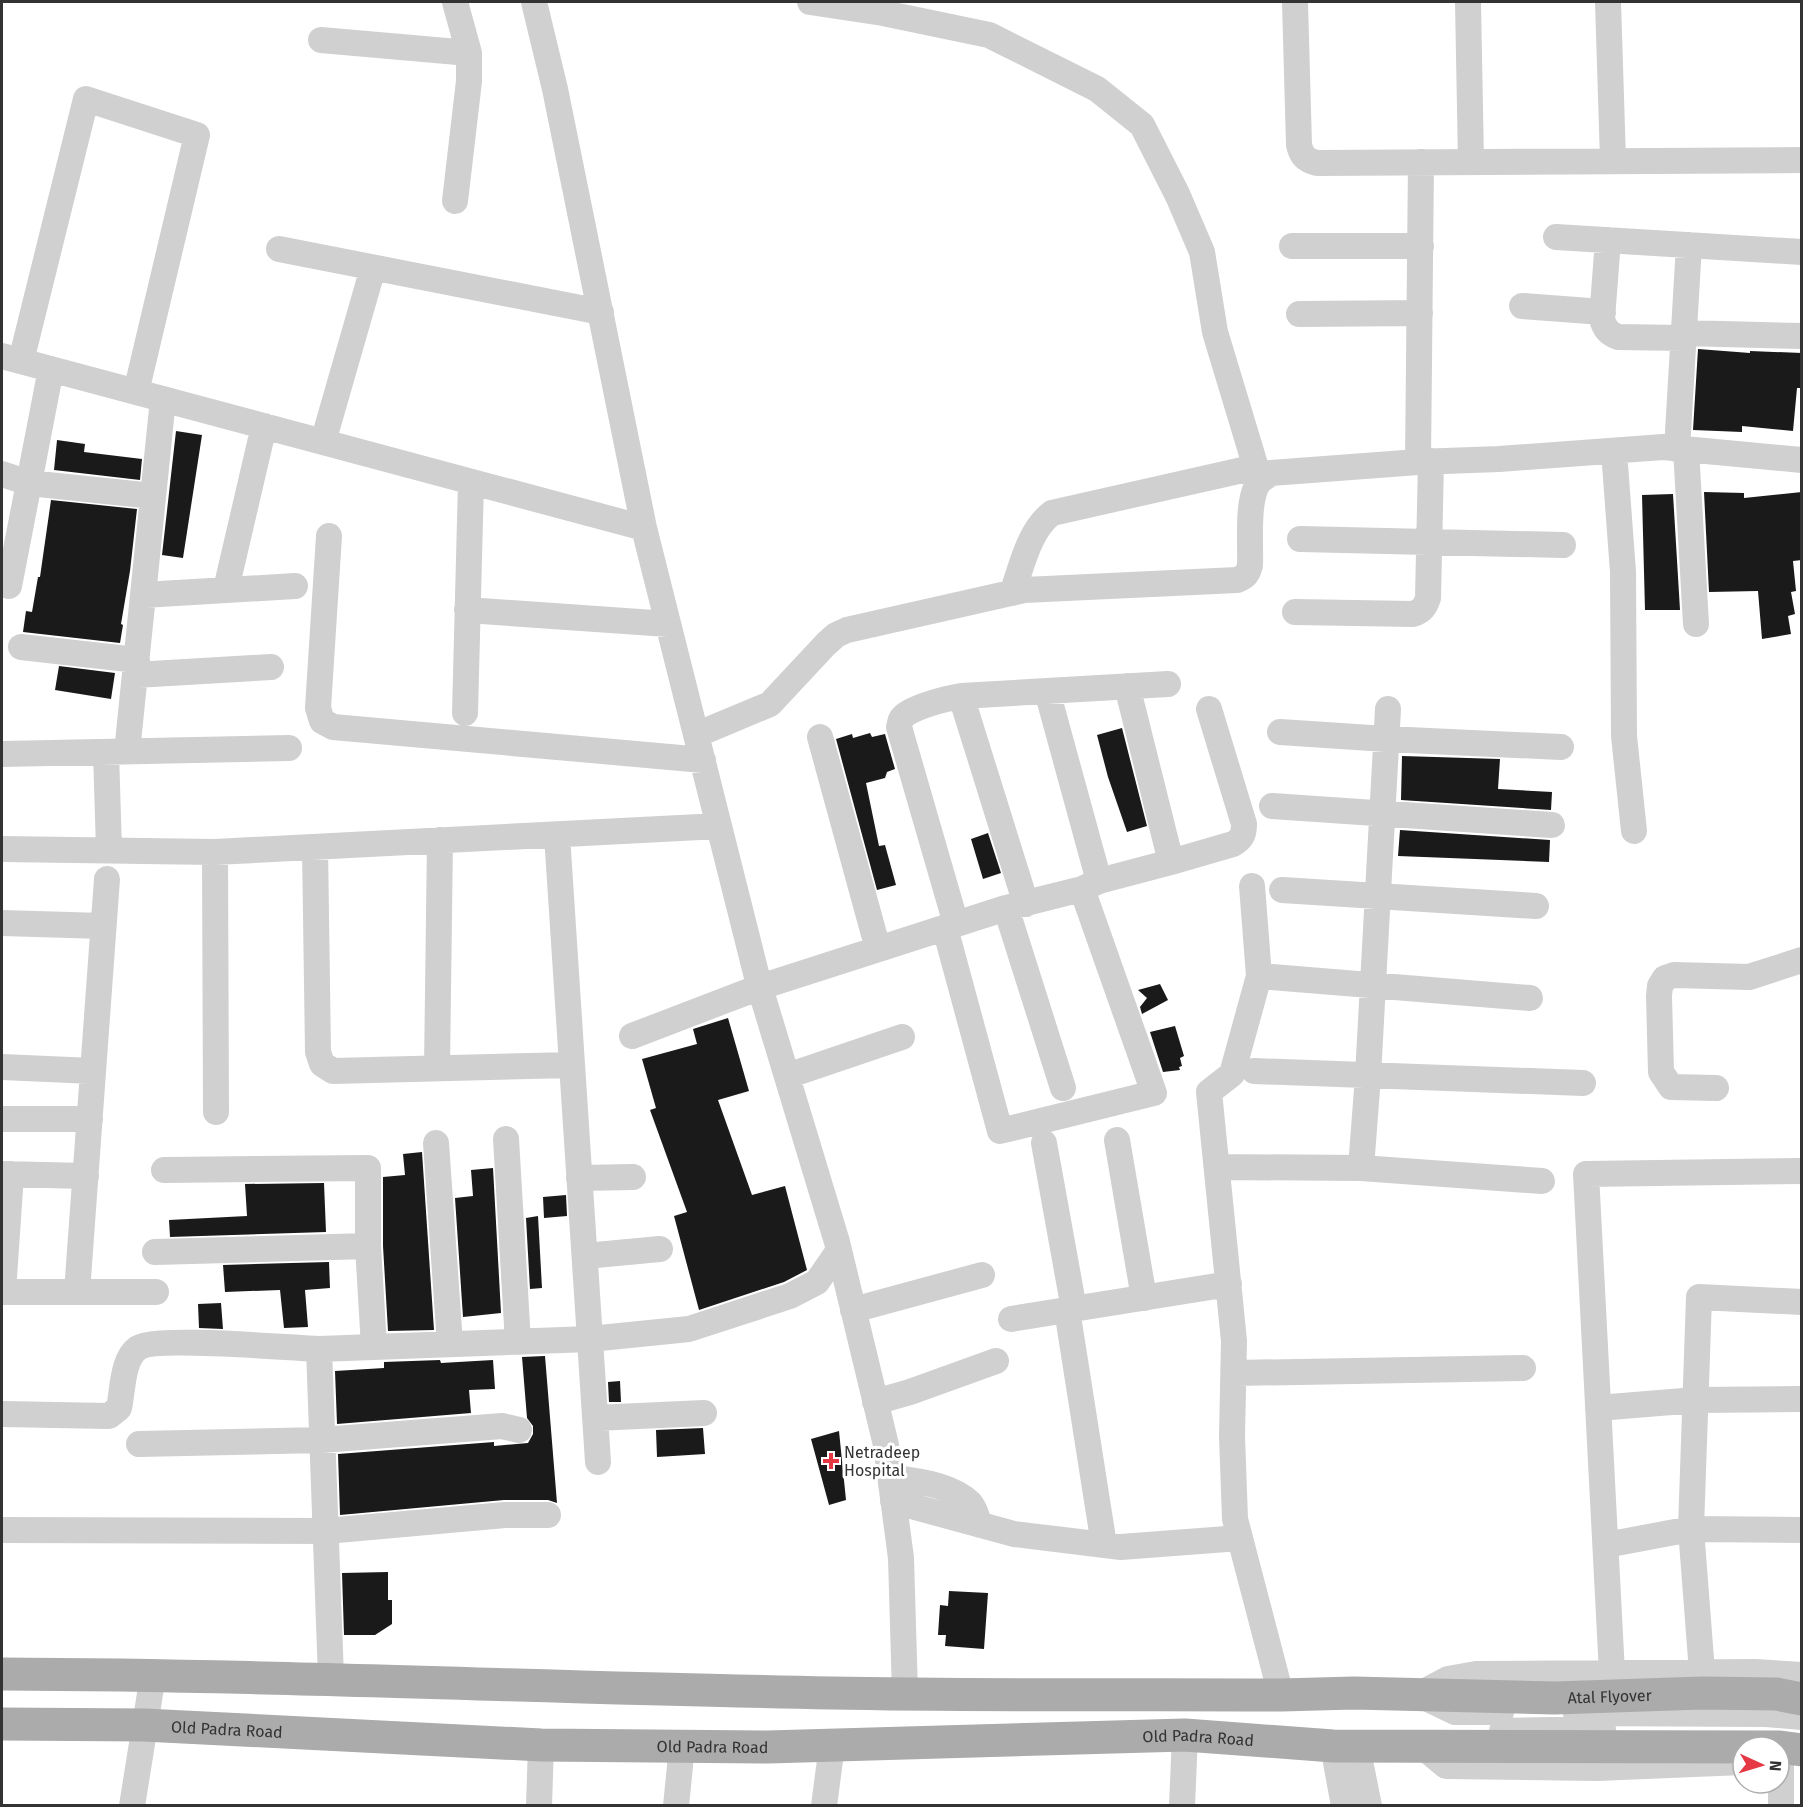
<svg xmlns="http://www.w3.org/2000/svg" width="1803" height="1807" font-family="'Fira Sans',sans-serif">
<rect width="100%" height="100%" fill="#fff"/>
<!-- building -->
<path fill="#1a1a1a" d="M1698,349L1750,353V351L1802,353V388H1797L1793,431L1742,426V432L1693,430Z
M176,431L202,435L183,558L162,555Z
M57,440L85,444L84,452L142,459L140,480L54,470Z
M1704,492L1744,493V498L1802,492V560L1793,561L1796,591L1791,592L1795,614L1788,616L1791,634L1762,639L1758,591L1709,592Z
M1673,494L1680,610H1645L1642,495Z
M51,500L137,509L130,571L121,624L123,625L120,643L23,632L26,611L32,612L38,577H40Z
M59,666L115,673L111,699L55,690Z
M1122,728L1147,826L1127,832L1108,777L1097,735Z
M870,733L872,737L885,734L895,769L887,772L885,778L866,783L879,846L885,845L896,885L877,890L836,739L852,734L853,738Z
M1402,756L1500,759L1498,789L1552,792L1551,810L1401,800Z
M1400,830L1550,840L1549,862L1398,856Z
M988,833L1001,873L983,879L971,839Z
M1160,984L1168,1000L1142,1014L1140,1007L1147,998L1138,990Z
M728,1018L749,1091L718,1100L752,1195L785,1186L807,1270L784,1282L699,1310L674,1216L687,1212L650,1110L656,1108L642,1059L697,1044L693,1029Z
M1175,1026L1184,1056L1180,1058L1182,1066L1179,1067L1180,1070L1163,1072L1150,1032Z
M422,1152L434,1330L388,1331L383,1246V1177L405,1175L403,1154Z
M493,1168L501,1313L463,1317L455,1198L473,1196L471,1170Z
M324,1183L326,1232L170,1237L169,1220L247,1216L245,1184Z
M566,1195L567,1216L544,1218L543,1197Z
M538,1216L542,1288L530,1289L526,1218Z
M329,1262L330,1288L305,1290L308,1327L284,1328L280,1290L225,1292L223,1265Z
M221,1303L223,1329L199,1328L198,1304Z
M545,1356L557,1503L548,1500H504L340,1515L338,1454L494,1442V1446L528,1443L533,1434V1426L527,1418L522,1357Z
M440,1360L441,1363L493,1360L495,1389L469,1390L471,1413L337,1424L335,1371L384,1368V1362Z
M620,1381L621,1402H609L608,1382Z
M703,1428L705,1454L657,1457L656,1430Z
M839,1431L846,1500L829,1505L811,1439Z
M388,1572V1600H392V1624L375,1635H344L342,1573Z
M949,1591L988,1593L984,1649L945,1646L946,1635H938L940,1605L948,1606Z"/>
<g fill="none" stroke-linecap="round" stroke-linejoin="round">
<!-- minor -->
<path stroke="#d0d0d0" stroke-width="26" d="M534,2L555,89L644,528L758,981L837,1242L886,1445L901,1558L905,1693
M810,2L883,13L989,35L1097,89L1142,125L1178,196L1202,252L1215,332L1260,481
M1295,2L1299,145C1302,157 1306,160 1317,163L1802,160
M1468,2L1471,162
M1608,2L1613,160
M321,40L469,53
M455,201L469,81V53L455,2
M1556,237L1802,252
M1608,240L1602,319C1605,329 1608,333 1618,337L1683,338
M1292,246H1421
M279,249L601,312
M1522,306L1603,312
M1299,314L1420,313
M1684,333L1802,336
M2,356L644,528
M21,361L86,99L197,135L136,392
M323,442L373,268
M1677,449L1689,245
M1686,449L1696,624
M1614,451L1623,572L1624,736L1634,831
M1418,462L1421,162
M2,474L29,483L153,496
M329,536L318,708L322,721L333,727L703,760
M1300,539L1563,545
M2,584L9,586L51,369
M226,589L264,426
M1012,593C1022,566 1029,530 1052,513L1256,467
M143,595L295,586
M467,610L668,624
M1295,612L1413,614C1422,611 1425,607 1428,598L1431,461
M21,647L137,660
M135,675L271,667
M1047,691L1099,881
M961,696L1026,904
M465,713L471,482
M1280,732L1386,739L1561,747
M696,735L770,704L826,644L836,635L847,630L1024,590L1237,580C1245,577 1248,574 1250,565C1251,544 1246,497 1260,481C1263,478 1268,476 1271,473L1418,462L1499,459L1663,447L1802,460
M820,737L878,949
M106,752L109,850
M127,752L163,399
M2,754L289,748
M1272,806L1552,825
M557,835L598,1462
M315,847L318,1052L322,1064L333,1071L572,1065
M2,849L215,852L719,826
M215,852L216,1112
M1171,862L1233,844C1242,839 1244,834 1244,824L1209,709
M1252,886L1259,976L1232,1074L1209,1092L1234,1341L1232,1436L1235,1519L1281,1695
M1282,890L1536,906
M1006,908L1063,1088
M2,923L103,926
M956,924L899,727C900,724 900,720 902,718C908,708 948,698 961,696L1168,684
M945,928L1000,1131L1154,1093L1082,889
M1259,976L1530,998
M632,1036L760,987L1006,908L1082,889L1099,881L1171,862L1127,686
M2,1067L93,1071
M437,1068L440,840
M1254,1071L1583,1083
M787,1076L902,1037
M1716,1088L1671,1087L1661,1072L1659,996L1660,986L1665,978L1674,975L1749,977L1802,960
M2,1119H90
M506,1139L518,1342
M1117,1140L1144,1298
M436,1143L450,1344
M1044,1143L1074,1309
M1218,1167L1361,1168L1368,1076L1388,709
M1361,1168L1542,1181
M164,1170L368,1168V1246L374,1347
M2,1174L86,1176
M579,1178L633,1177
M155,1252L368,1246
M585,1256L660,1249
M2,1292H156
M3,1292L11,1174
M77,1292L107,879
M853,1310L982,1275
M1067,1310L1104,1545
M1011,1319L1229,1284
M1234,1373L1523,1368
M875,1402L910,1392L996,1361
M1598,1408L1696,1400L1802,1399
M2,1414L109,1416L119,1408C123,1390 122,1359 138,1348C155,1336 290,1348 319,1349
M595,1418L704,1413
M139,1444L322,1440L502,1426L519,1430
M890,1477C916,1481 951,1484 970,1503C975,1508 977,1518 980,1525
M893,1501L1014,1534L1121,1547L1240,1538
M2,1530L326,1531L505,1515H548
M1606,1545L1691,1529L1802,1530
M1702,1672L1691,1529L1699,1297L1802,1302
M1612,1673L1586,1174L1802,1171
M331,1678L319,1349L590,1339L689,1329L790,1296L817,1282L839,1250
M1418,1695L1448,1679L1476,1674L1755,1672L1802,1675
M1424,1697L1455,1712H1501
M1576,1713L1766,1714L1802,1717
M1502,1731L1603,1729
M1333,1746L1344,1806
M1357,1746L1369,1806
M1422,1746L1446,1766L1597,1768L1743,1762
M1781,1761V1806
M132,1806L153,1675
M539,1806L541,1745
M676,1806L682,1746
M824,1806L832,1745
M1182,1806L1185,1735"/>
<!-- major -->
<g stroke="#ababab" stroke-width="33">
<path id="s1" d="M2,1674C278,1675 554,1688 831,1693C981,1696 1131,1694 1281,1695L1354,1693L1555,1698L1702,1693L1776,1694L1802,1699"/>
<path id="s2" d="M2,1724L144,1725L541,1745L768,1747L1185,1735L1333,1746L1780,1747L1802,1750"/>
</g>
</g>
<!-- markers -->
<path fill="#e63946" stroke="#fff" stroke-width="2" d="M828 1452h6v6h6v6h-6v6h-6v-6h-6v-6h6z"/>
<g text-anchor="middle" dominant-baseline="central" stroke-width="6" stroke-linejoin="round" paint-order="stroke">
<!-- poi labels -->
<g font-size="16" fill="#333" stroke="#fff" text-anchor="start">
<text x="844" y="1452">Netradeep<tspan x="844" dy="18">Hospital</tspan></text>
</g>
<!-- street labels -->
<g font-size="16" fill="#333" stroke="#fff">
<text stroke="none"><textPath href="#s1" startOffset="1608">Atal Flyover</textPath></text>
<text stroke="none"><textPath href="#s2" startOffset="225">Old Padra Road</textPath></text>
<text stroke="none"><textPath href="#s2" startOffset="1197">Old Padra Road</textPath></text>
<text stroke="none"><textPath href="#s2" startOffset="711">Old Padra Road</textPath></text>
</g>
</g>
<!-- border -->
<rect width="1803" height="1807" fill="none" stroke="#333333" stroke-width="6"/>
<!-- north arrow -->
<g transform="translate(1761 1765) rotate(94)"><circle r="28" fill="#ffffff" stroke="#adadad" stroke-width="1.5"/>
<path d="M0-4.5L10 22L0 15L-10 22Z" fill="#e63946"/>
<text y="-9" font-size="16" font-weight="bold" text-anchor="middle" fill="#333333">N</text>
</g>
</svg>
